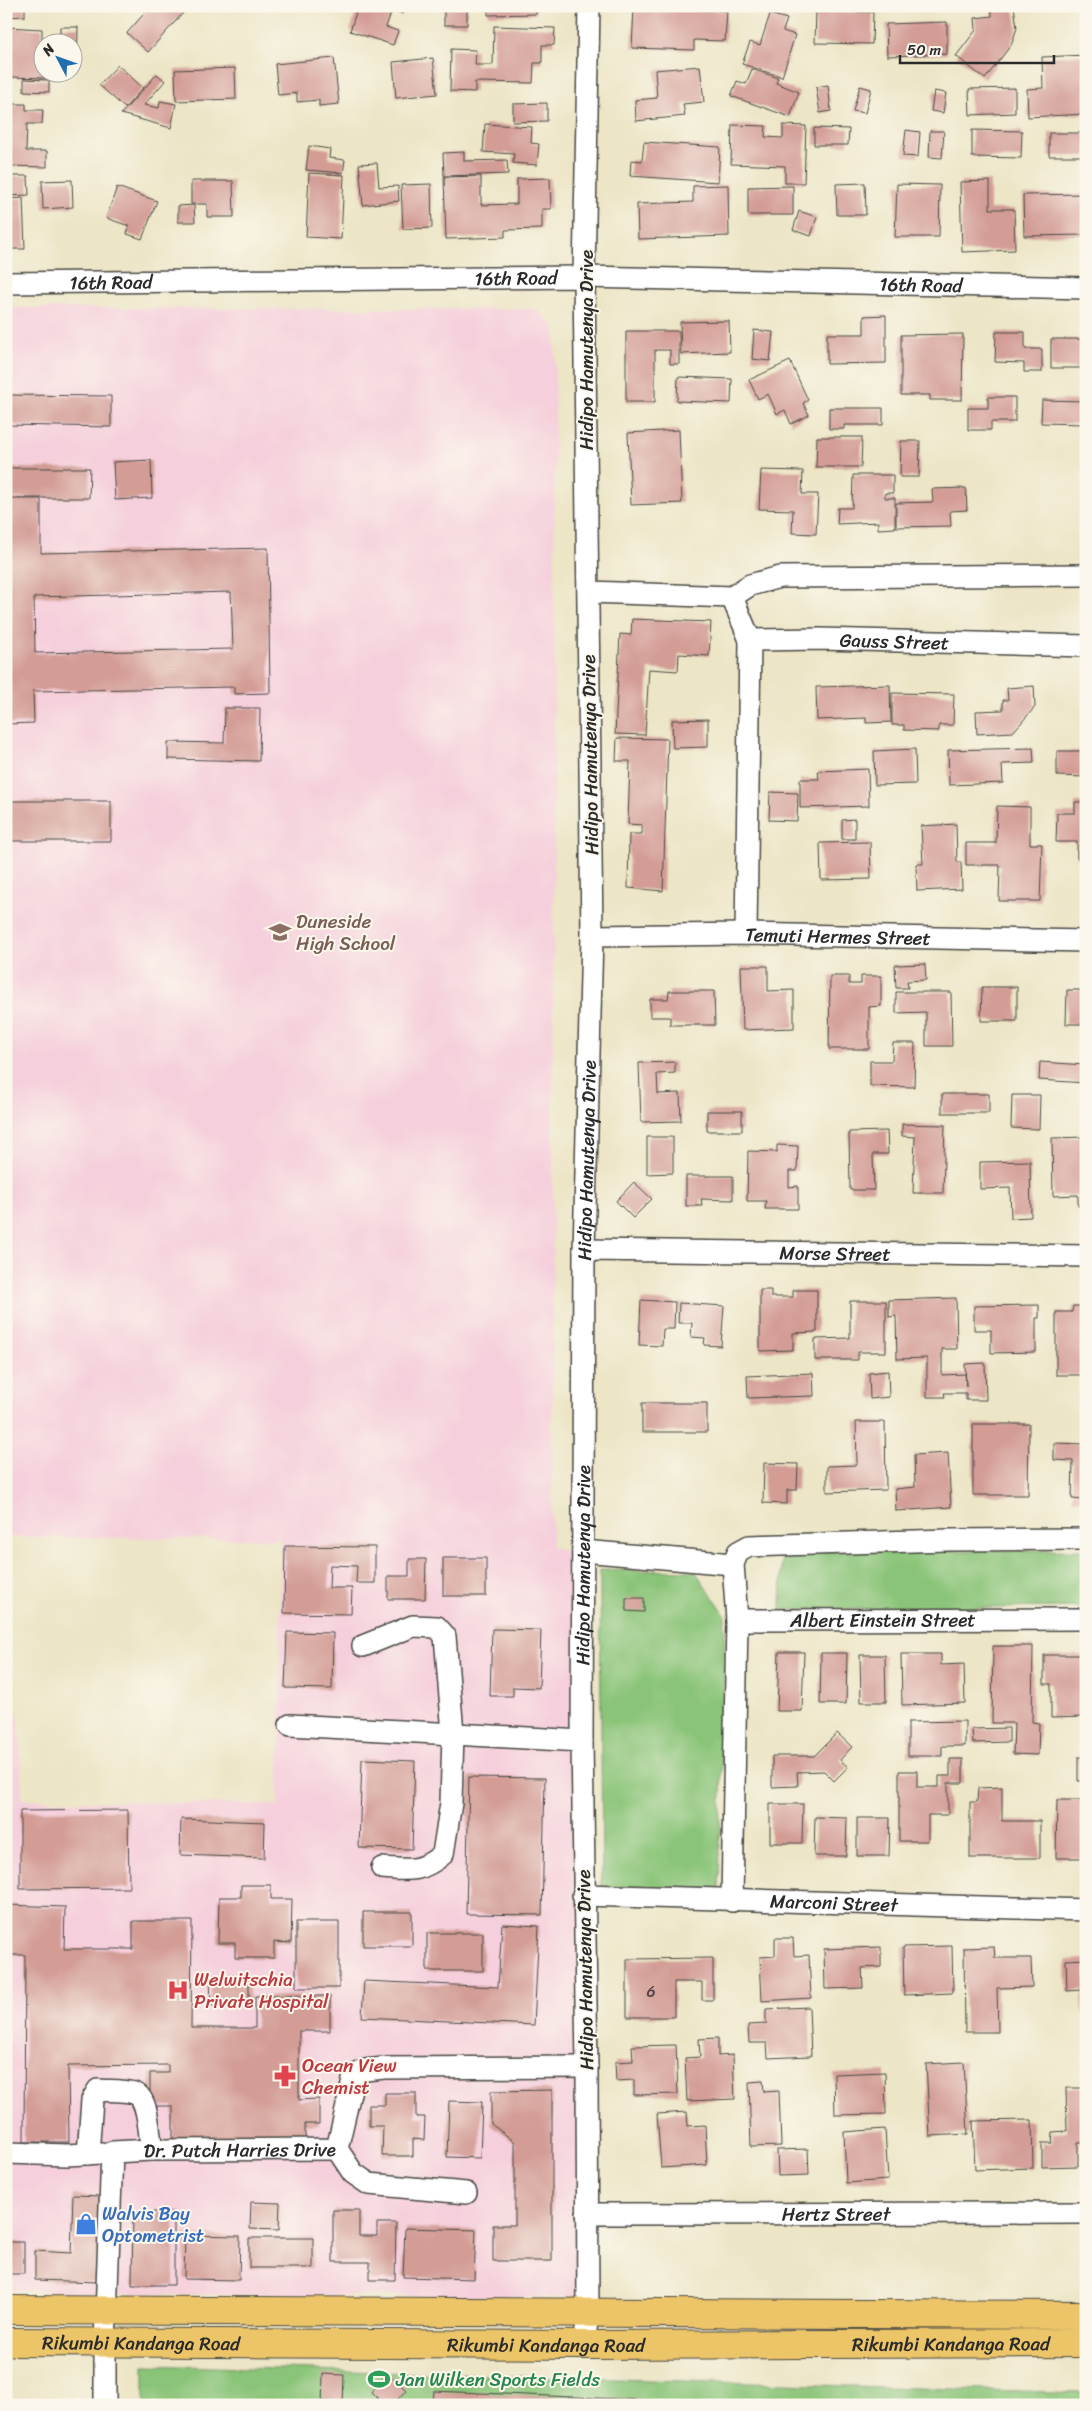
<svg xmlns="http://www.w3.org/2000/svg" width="1092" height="2411" font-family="Sriracha,sans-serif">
<rect width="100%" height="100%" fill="#fbf7ec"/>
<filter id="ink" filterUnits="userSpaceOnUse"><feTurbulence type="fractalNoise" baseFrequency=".02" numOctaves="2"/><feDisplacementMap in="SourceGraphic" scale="10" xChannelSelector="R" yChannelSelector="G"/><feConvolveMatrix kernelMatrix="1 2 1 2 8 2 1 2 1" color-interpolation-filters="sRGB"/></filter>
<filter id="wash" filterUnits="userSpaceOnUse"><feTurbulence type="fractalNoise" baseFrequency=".0096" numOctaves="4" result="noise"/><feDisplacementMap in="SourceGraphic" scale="20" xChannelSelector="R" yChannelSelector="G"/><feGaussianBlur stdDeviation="1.12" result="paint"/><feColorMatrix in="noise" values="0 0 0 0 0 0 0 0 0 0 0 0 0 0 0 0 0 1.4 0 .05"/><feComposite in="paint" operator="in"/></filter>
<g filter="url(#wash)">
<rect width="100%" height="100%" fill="#ece5c6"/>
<!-- built -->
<path fill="#f5cfdb" d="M6,308L537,309L555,327L552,1547L590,1558L583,2297L106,2294L6,2289V1717H19L22,1800L278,1805L280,1744V1539L6,1537Z"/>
<!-- green -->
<path fill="#8ac478" stroke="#5a7852" d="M1086,1550V1607L781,1610L782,1552Z
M600,1570L695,1571L725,1615L719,1889L602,1887Z
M144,2365L1085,2393L1084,2405H144Z"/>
<g id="blocks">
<!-- building -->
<path fill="#d39d96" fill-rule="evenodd" d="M6,6H25V16L6,17Z
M151,6H175L183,13L148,52L127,33Z
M358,6H406L403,14L392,10L386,27L398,31L393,45L350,31Z
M444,6H467V25H444Z
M488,6H536V14L488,15Z
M991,6H1014L1017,28L1011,45L985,79L956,56L976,30L975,18L992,16Z
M634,7L727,11L725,41L694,40V50L632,48Z
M816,11L873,12L872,44L815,43Z
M770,14L787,19L783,31L795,35L782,77L742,64L750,42L760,45Z
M947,22V54L887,56L886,24Z
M494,26L555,28L554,45H542V63H534L533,83L475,82V92L450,91L451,49L476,50L475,65H493Z
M6,27L42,29V72H48V78L6,77Z
M60,27H78L77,71H72V42H60Z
M1086,55V114L1028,117L1027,89L1043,88L1042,57Z
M334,58L339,104L319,106V100L297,102V93L278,95L275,64Z
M433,58L437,94L396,98L393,62Z
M118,65L143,88L125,108L99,85Z
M700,66L704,102L683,104L685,116L636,121L635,100L657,98L655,70Z
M235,68L236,99L176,101L175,70Z
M752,69L778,78L776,83L799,92L790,117L731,96L737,81L746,84Z
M157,74L165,81L144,105L159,108L160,101L176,104L171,128L121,114Z
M24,79L49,80V92L24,91Z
M828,85L831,111L820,113L816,87Z
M860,86L871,89L865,113L853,111Z
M1015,88V113L970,115L969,89Z
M934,91L946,93L943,113L931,111Z
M547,103V121L513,122V104Z
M6,104H26V110H43L42,124H27L26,151H47V167L6,166Z
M485,124L532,127L531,143L539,144L537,165L513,163L514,154L483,152Z
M732,125L766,126L765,137L783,138V125L806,126L804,183H785V166L731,164Z
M814,128L849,129L848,145H814Z
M906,130L920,132L918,157L903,156Z
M972,130L1022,131L1021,158L972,157Z
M930,131H944L942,158L929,157Z
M1049,133H1086V156H1049Z
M644,142L720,147L718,182L630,176L631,160L642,161Z
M309,146L330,149L329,158L345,160L343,173L306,170Z
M464,152V161L507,160L508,174L444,176L443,153Z
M377,163L379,187L398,186L399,201L363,205L359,164Z
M309,173L344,175L341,239L306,237Z
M6,176H28L29,195L6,196Z
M481,176V205L517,204V179L550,178L551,209H542V229L505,230V237L446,239L444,177Z
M72,180L73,207L43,209L42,181Z
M191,181H233L234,217H207V204H191Z
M990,181V209H1014L1015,250L962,252L960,182Z
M865,183L866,215H837L836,184Z
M431,184L432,228L403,229L401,185Z
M897,184L940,185L939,237H895Z
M728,185L729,236L638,239L637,204L693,202V186Z
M793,186V215H748V187Z
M117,187L157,201L142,239L127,234L129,226L106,218Z
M1086,194V235L1024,236L1023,195Z
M23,198L25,249H6V199Z
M194,205L195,222H178V206Z
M799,211L817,217L811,236L793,230Z
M886,315V363L827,364V334H864V316Z
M729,321L730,352L681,354L680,322Z
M754,330L773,332L770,361L752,359Z
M626,331H679V364H670V350H655V402H626Z
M996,332H1025V349H1042V372H1024V363L995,362Z
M963,334L962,400H930V395H901V335Z
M1051,339H1086V368H1051Z
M790,361L808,400L803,403L809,415L791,424L785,410L777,414L768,394L758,399L749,380Z
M678,377L732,379L731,403L677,401Z
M6,395L111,396V427L6,425Z
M988,397H1015V422H991V430H968V408H988Z
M1042,400L1086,401V424L1041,423Z
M829,408H883V425H844V429H829Z
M679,430L682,503L631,505L628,433Z
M817,437H862L861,467H816Z
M901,441H920L919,477H900Z
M151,460L152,498L115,500L113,462Z
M6,468H90L89,498H6Z
M761,470L803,471L802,494H818L816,534L792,533L793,510L759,509Z
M853,475H893V493H885V498H895V528L878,529V522L837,524L838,508H852Z
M966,488L967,510L950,511L951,526L896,527V503L933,502L932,489Z
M6,499H41V553L268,548L270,693L234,694V687L33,691L34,723L6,724ZM231,592L233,649L35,653L34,597Z
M632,619L711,622L709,656L679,654L678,671L649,669L645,735L615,734L620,634L631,635Z
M890,685L891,722L866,723V718L817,720L816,687Z
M1034,686L1035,707L1013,732L977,734L976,711L1003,710V700H1008L1007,688Z
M892,693L954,694L953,725H939V731L904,730V725H892Z
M225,708H260L259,761L168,759V742L224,743Z
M708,719V747L673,748L672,720Z
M617,738L668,739L663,891L628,888L629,834H642V825L628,824L630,761H616Z
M1033,748L1034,763L1002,764L1003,783L949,785L948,750Z
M915,749L916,784L875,785L874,751Z
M1057,751H1086V777L1057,776Z
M868,769L869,806L800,808V779H819L818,771Z
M770,792L798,793L797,821L769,820Z
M6,801H111V841H6Z
M1075,802H1086V858H1077V842H1056L1057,813H1075Z
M997,806L1030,807V844H1042L1040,901H999L1000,865H966V843H996Z
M855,819V839H842V820Z
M956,824L957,862H961L962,889L917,891L916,864H923L921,826Z
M870,842L871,879L821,880L820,843Z
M925,964L926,980L907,981L908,988H896L895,965Z
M741,966H768V991L794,990V1028L743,1030Z
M830,976H849V984H861V976H881V1006L869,1007V1049H829Z
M982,987H1017V1021H981Z
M1067,990H1086V1024H1066Z
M669,991H714L715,1025H670V1017H650V999H668Z
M896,992H951L952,1046H926V1012L896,1013Z
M893,1043H915L914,1087L870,1086V1061H892Z
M675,1062V1073L657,1074L658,1094L680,1093L681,1121L641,1122L639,1063Z
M1040,1062L1086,1065V1083L1039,1080Z
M942,1094H989V1113H942Z
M1012,1095H1040L1039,1129L1011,1128Z
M707,1111H742V1131H707Z
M902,1124L945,1125L943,1193H913L915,1137L902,1136Z
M887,1131L888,1154H873L874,1190H850L849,1132Z
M647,1137H673V1173L647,1174Z
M1086,1137V1206H1078V1195L1053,1196L1052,1138Z
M777,1145L798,1146L797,1171H789V1187L798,1186V1209H765L766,1201H747L748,1151L777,1152Z
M1030,1161L1031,1217L1011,1218L1010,1188L980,1189V1162Z
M686,1176H733V1200L701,1199L702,1206H686Z
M634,1182L652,1199L633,1218L616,1201Z
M760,1290H771V1297H793V1290H817V1332L793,1333V1350L760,1351Z
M956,1298L957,1349H942V1375L965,1374L966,1386L965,1364L985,1363L986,1400H966V1393H944L945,1397H927V1358L897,1359L896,1316L889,1317V1300Z
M641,1300L675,1302L674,1329H663L662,1346L639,1345Z
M850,1301H886V1352H858V1360H815V1339L850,1338Z
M679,1303L724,1306L721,1346L704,1345L705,1338L691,1337L692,1323H678Z
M1039,1305V1318H1036V1352L991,1353V1330H974V1306Z
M1073,1306H1086V1375H1056V1312H1072Z
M888,1371L889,1397L870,1399L869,1373Z
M813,1373L814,1396L748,1398L747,1376Z
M642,1403H707V1432H642Z
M856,1422H885L886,1490L827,1492V1466L857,1465Z
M973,1424H1029L1028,1495H973Z
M1054,1443L1086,1444V1500L1072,1499L1073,1461L1054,1460Z
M948,1453L951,1507L896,1511L895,1489L915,1487L914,1455Z
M764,1463L798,1464L797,1490H787V1504L763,1503Z
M285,1546L375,1547V1583H356L357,1566L330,1565L329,1588H352L351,1614L284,1613Z
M443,1558H486V1596H443Z
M409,1559H426L425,1599H388V1576H409Z
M626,1598H644V1612L626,1611Z
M492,1629L541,1630L539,1688L513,1687V1696H490Z
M287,1632L333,1633L332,1689L285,1688Z
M993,1646H1033L1032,1722L1039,1723L1038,1755L1013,1754L1014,1723H992Z
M779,1652H804L802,1711H777Z
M821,1653H847L846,1704H820Z
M901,1654H941V1665L964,1664L965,1703L902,1705Z
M860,1655H885L886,1702H861Z
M1044,1655H1086V1667H1083V1717L1051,1718V1684H1044Z
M965,1721V1746H942V1756H908V1722Z
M1009,1728V1742L973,1743L972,1729Z
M837,1733L852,1747L840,1760L848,1767L834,1781L824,1771L797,1772L798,1786L772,1787V1756H814Z
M1078,1757H1086V1781H1078Z
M362,1759L415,1761L412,1849L359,1848Z
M950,1759H963V1783H948V1815H928V1841H899V1771H917V1787H939V1776H950Z
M469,1777L545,1778L542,1915L466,1914Z
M1002,1787V1821H1040V1858H970V1802H977L978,1788Z
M1057,1800H1086V1858H1056Z
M770,1804H803L802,1843H770Z
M128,1810L129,1888L20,1889V1811Z
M815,1817L847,1818L846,1856H814Z
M857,1818H890L889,1856H857Z
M181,1819L265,1822L264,1858L180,1855Z
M241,1885H271V1899H292L291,1943L274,1942V1958H235V1943H218L219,1897H241Z
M6,1905L65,1907L64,1949H133V1921H192L191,2028H255V1996H330V2031H299V2100L319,2099V2124H305V2144H173V2106H150V2073H168V2065L68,2066L69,2142H24L25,1955H6Z
M363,1912H412V1946H363Z
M296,1922H339V1988H296Z
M502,1924L539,1926L534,2025L362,2017L364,1981L498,1987Z
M427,1933H483V1971H427Z
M775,1938H793L794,1956L809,1955L811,1998L762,2001L760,1957L775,1956Z
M952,1946L953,1993L904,1995L903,1947Z
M881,1947V1967L862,1968L863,1988L825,1989L824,1949Z
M994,1947L995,1958H1031L1032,1987L997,1988L998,2032H965L964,1948Z
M713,1958V2000H702V1982H674V2017H627V1959Z
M1086,1959V2015H1083L1082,1990L1067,1991L1066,1960Z
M249,1975V2005L211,2006L210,1976Z
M809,2007L811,2056L768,2058L767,2043H749L748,2025L766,2024V2009Z
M718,2038V2056L733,2055L735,2099L687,2101L685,2058L700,2057L699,2039Z
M676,2045L678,2094L634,2095V2080L616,2081L615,2062L633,2061L632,2046Z
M964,2062L968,2134L930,2136L926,2064Z
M885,2072L886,2114L835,2115L834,2074Z
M763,2081L764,2092L779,2091L781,2146L751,2147L749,2082Z
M1066,2088H1086V2142H1078V2166L1042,2167V2143H1052L1053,2132L1067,2131Z
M552,2090V2261H493V2225H515V2142L491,2124V2091Z
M385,2093H416V2117H425L424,2140L413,2139V2156H382L383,2126H369V2105H385Z
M449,2101L482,2102L480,2158L447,2157Z
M687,2112L688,2126L705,2125L707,2165L661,2168L657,2114Z
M1032,2120L1033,2168L975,2170L973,2121Z
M885,2129L888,2180L846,2183L844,2132Z
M808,2149L809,2175L778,2176L777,2150Z
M73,2195L102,2196L99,2282L35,2280V2251L71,2253Z
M251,2202L280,2203L279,2230L250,2229Z
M333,2210H359V2236H377V2223H396L395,2280H370V2262H333Z
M133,2212H174V2285H132Z
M405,2228L476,2230L474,2279L403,2277Z
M185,2235L240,2236L239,2280L184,2279Z
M249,2238H313V2268H249Z
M6,2242H24V2274H6Z
M388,2373L406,2390L393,2405H385L371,2392Z
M323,2374L344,2375L343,2405H322Z
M434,2391L665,2401V2405H433Z"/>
</g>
</g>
<g filter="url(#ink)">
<use href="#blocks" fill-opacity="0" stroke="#484742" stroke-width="1"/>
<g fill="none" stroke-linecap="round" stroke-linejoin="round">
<!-- minor casing -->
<g stroke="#484742" stroke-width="24">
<g id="minor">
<path id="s1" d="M6,283L584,277L1086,288"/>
<path d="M589,592L732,597L750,585L780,577L1086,575"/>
<path id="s2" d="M732,597L750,640L820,639L1086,646"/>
<path d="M746,934L750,640"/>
<path id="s3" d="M592,936L746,934L1086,941"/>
<path id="s4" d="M584,1250L1086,1256"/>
<path d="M583,1551L733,1564"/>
<path id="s5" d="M737,1620L1086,1619"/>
<path d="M363,1646L413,1626L437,1627L445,1636L453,1733L451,1803L443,1854C421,1873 408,1870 382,1868"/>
<path d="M290,1725L582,1741"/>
<path id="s6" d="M583,1895L1086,1910"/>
<path d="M732,1901L737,1620L733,1564L738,1552L749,1546L948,1540L1086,1539"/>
<path d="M337,2149L353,2173L369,2184L466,2193"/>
<path d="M6,2153L67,2155L102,2153"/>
<path d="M88,2154L92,2100L98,2090C110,2091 123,2090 134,2093C149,2097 149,2136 152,2150"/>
<path id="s7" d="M587,2214L1086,2213"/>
<path id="s8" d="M584,2345L588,2314L587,2067L582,1741L584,1250L592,936L584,277L589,6"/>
<path id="s9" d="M105,2405V2343L112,2152L152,2150L337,2149L354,2076L365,2070L384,2068L587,2067"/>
</g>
</g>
<!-- major casing -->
<g stroke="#484742" stroke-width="30">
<g id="major">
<path d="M6,2310L1086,2315"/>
<path id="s10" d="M6,2342L584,2345L1086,2343"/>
</g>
</g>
<!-- minor -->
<use href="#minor" stroke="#fff" stroke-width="21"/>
<!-- major -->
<use href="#major" stroke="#edc569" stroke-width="28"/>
</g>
</g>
<!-- icons -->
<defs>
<g id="school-bare" transform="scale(1.725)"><path d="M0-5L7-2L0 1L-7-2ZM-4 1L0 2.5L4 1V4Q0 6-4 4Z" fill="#8d6e63" stroke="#fbf7ec" stroke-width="2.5" paint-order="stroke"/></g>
<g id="hospital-bare" transform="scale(1.725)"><path d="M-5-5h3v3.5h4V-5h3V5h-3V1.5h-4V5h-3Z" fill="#e0444e" stroke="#fbf7ec" stroke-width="2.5" paint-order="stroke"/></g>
<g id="pharmacy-bare" transform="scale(1.725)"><path d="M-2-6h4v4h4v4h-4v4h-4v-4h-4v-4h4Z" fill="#e0444e" stroke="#fbf7ec" stroke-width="2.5" paint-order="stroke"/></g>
<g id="shop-bare" transform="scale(1.725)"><path d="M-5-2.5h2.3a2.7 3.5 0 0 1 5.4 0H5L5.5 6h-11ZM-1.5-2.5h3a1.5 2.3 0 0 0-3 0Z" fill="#3f7fe0" stroke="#fbf7ec" stroke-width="2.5" paint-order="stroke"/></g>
<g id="stadium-bare" transform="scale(1.725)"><path d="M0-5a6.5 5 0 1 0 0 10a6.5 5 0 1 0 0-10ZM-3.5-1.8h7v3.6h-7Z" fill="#2e9e5b" stroke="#fbf7ec" stroke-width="2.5" paint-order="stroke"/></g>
</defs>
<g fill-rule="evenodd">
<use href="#school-bare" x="280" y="932"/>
<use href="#hospital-bare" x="178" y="1990"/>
<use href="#pharmacy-bare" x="285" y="2076"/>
<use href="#shop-bare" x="86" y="2224"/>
<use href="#stadium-bare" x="379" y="2379"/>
</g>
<g text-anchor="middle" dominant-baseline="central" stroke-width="4" stroke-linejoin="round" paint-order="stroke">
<!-- number labels -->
<g font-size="16" fill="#554846">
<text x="651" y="1991">6</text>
</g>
<!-- street labels -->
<g font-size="19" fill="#2b2b2b" stroke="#fbf7ec">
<text stroke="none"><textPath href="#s1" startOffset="510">16th Road</textPath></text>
<text stroke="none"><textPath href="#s1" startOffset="105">16th Road</textPath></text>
<text stroke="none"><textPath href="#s1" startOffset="915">16th Road</textPath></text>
<text transform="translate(586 350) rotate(-90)">Hidipo Hamutenya Drive</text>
<text stroke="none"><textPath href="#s2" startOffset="191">Gauss Street</textPath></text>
<text transform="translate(590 755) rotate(-91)">Hidipo Hamutenya Drive</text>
<text stroke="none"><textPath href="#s3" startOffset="246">Temuti Hermes Street</textPath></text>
<text stroke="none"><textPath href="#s8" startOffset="1185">Hidipo Hamutenya Drive</textPath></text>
<text stroke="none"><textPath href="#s4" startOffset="251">Morse Street</textPath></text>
<text stroke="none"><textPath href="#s8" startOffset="780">Hidipo Hamutenya Drive</textPath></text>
<text stroke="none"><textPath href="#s5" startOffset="146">Albert Einstein Street</textPath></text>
<text stroke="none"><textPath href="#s6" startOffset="251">Marconi Street</textPath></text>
<text transform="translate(585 1970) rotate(-91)">Hidipo Hamutenya Drive</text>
<text stroke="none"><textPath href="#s9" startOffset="381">Dr. Putch Harries Drive</textPath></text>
<text stroke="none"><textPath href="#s7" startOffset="249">Hertz Street</textPath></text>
<text stroke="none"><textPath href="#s10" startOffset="135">Rikumbi Kandanga Road</textPath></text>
<text stroke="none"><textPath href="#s10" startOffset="945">Rikumbi Kandanga Road</textPath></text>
<text stroke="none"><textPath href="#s10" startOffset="540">Rikumbi Kandanga Road</textPath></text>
</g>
<!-- education labels -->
<g font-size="19" fill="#785e54" stroke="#fbf7ec" text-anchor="start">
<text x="296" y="921">Duneside<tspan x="296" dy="22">High School</tspan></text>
</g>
<!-- health labels -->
<g font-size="19" fill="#be3a42" stroke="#fbf7ec" text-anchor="start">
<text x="194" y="1979">Welwitschia<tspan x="194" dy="22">Private Hospital</tspan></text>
<text x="302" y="2065">Ocean View<tspan x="302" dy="22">Chemist</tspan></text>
</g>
<!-- shop labels -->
<g font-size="19" fill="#366cbe" stroke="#fbf7ec" text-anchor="start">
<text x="102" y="2213">Walvis Bay<tspan x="102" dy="22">Optometrist</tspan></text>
</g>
<!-- leisure labels -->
<g font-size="19" fill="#27864d" stroke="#fbf7ec" text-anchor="start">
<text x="396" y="2379">Jan Wilken Sports Fields</text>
</g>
</g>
<!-- margin -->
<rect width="1092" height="2411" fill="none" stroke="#fbf7ec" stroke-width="25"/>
<!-- north arrow -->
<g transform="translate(58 58) rotate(311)"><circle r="24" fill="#fbf7ec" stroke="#a8a59f"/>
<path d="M0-4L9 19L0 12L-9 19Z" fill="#1f6fb2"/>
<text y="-8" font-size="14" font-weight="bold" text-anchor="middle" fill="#2b2b2b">N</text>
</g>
<!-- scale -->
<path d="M900 55v8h154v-8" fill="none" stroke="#2b2b2b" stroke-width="2.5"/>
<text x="907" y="55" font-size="15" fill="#2b2b2b" stroke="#fbf7ec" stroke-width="4" paint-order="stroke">50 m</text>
</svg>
